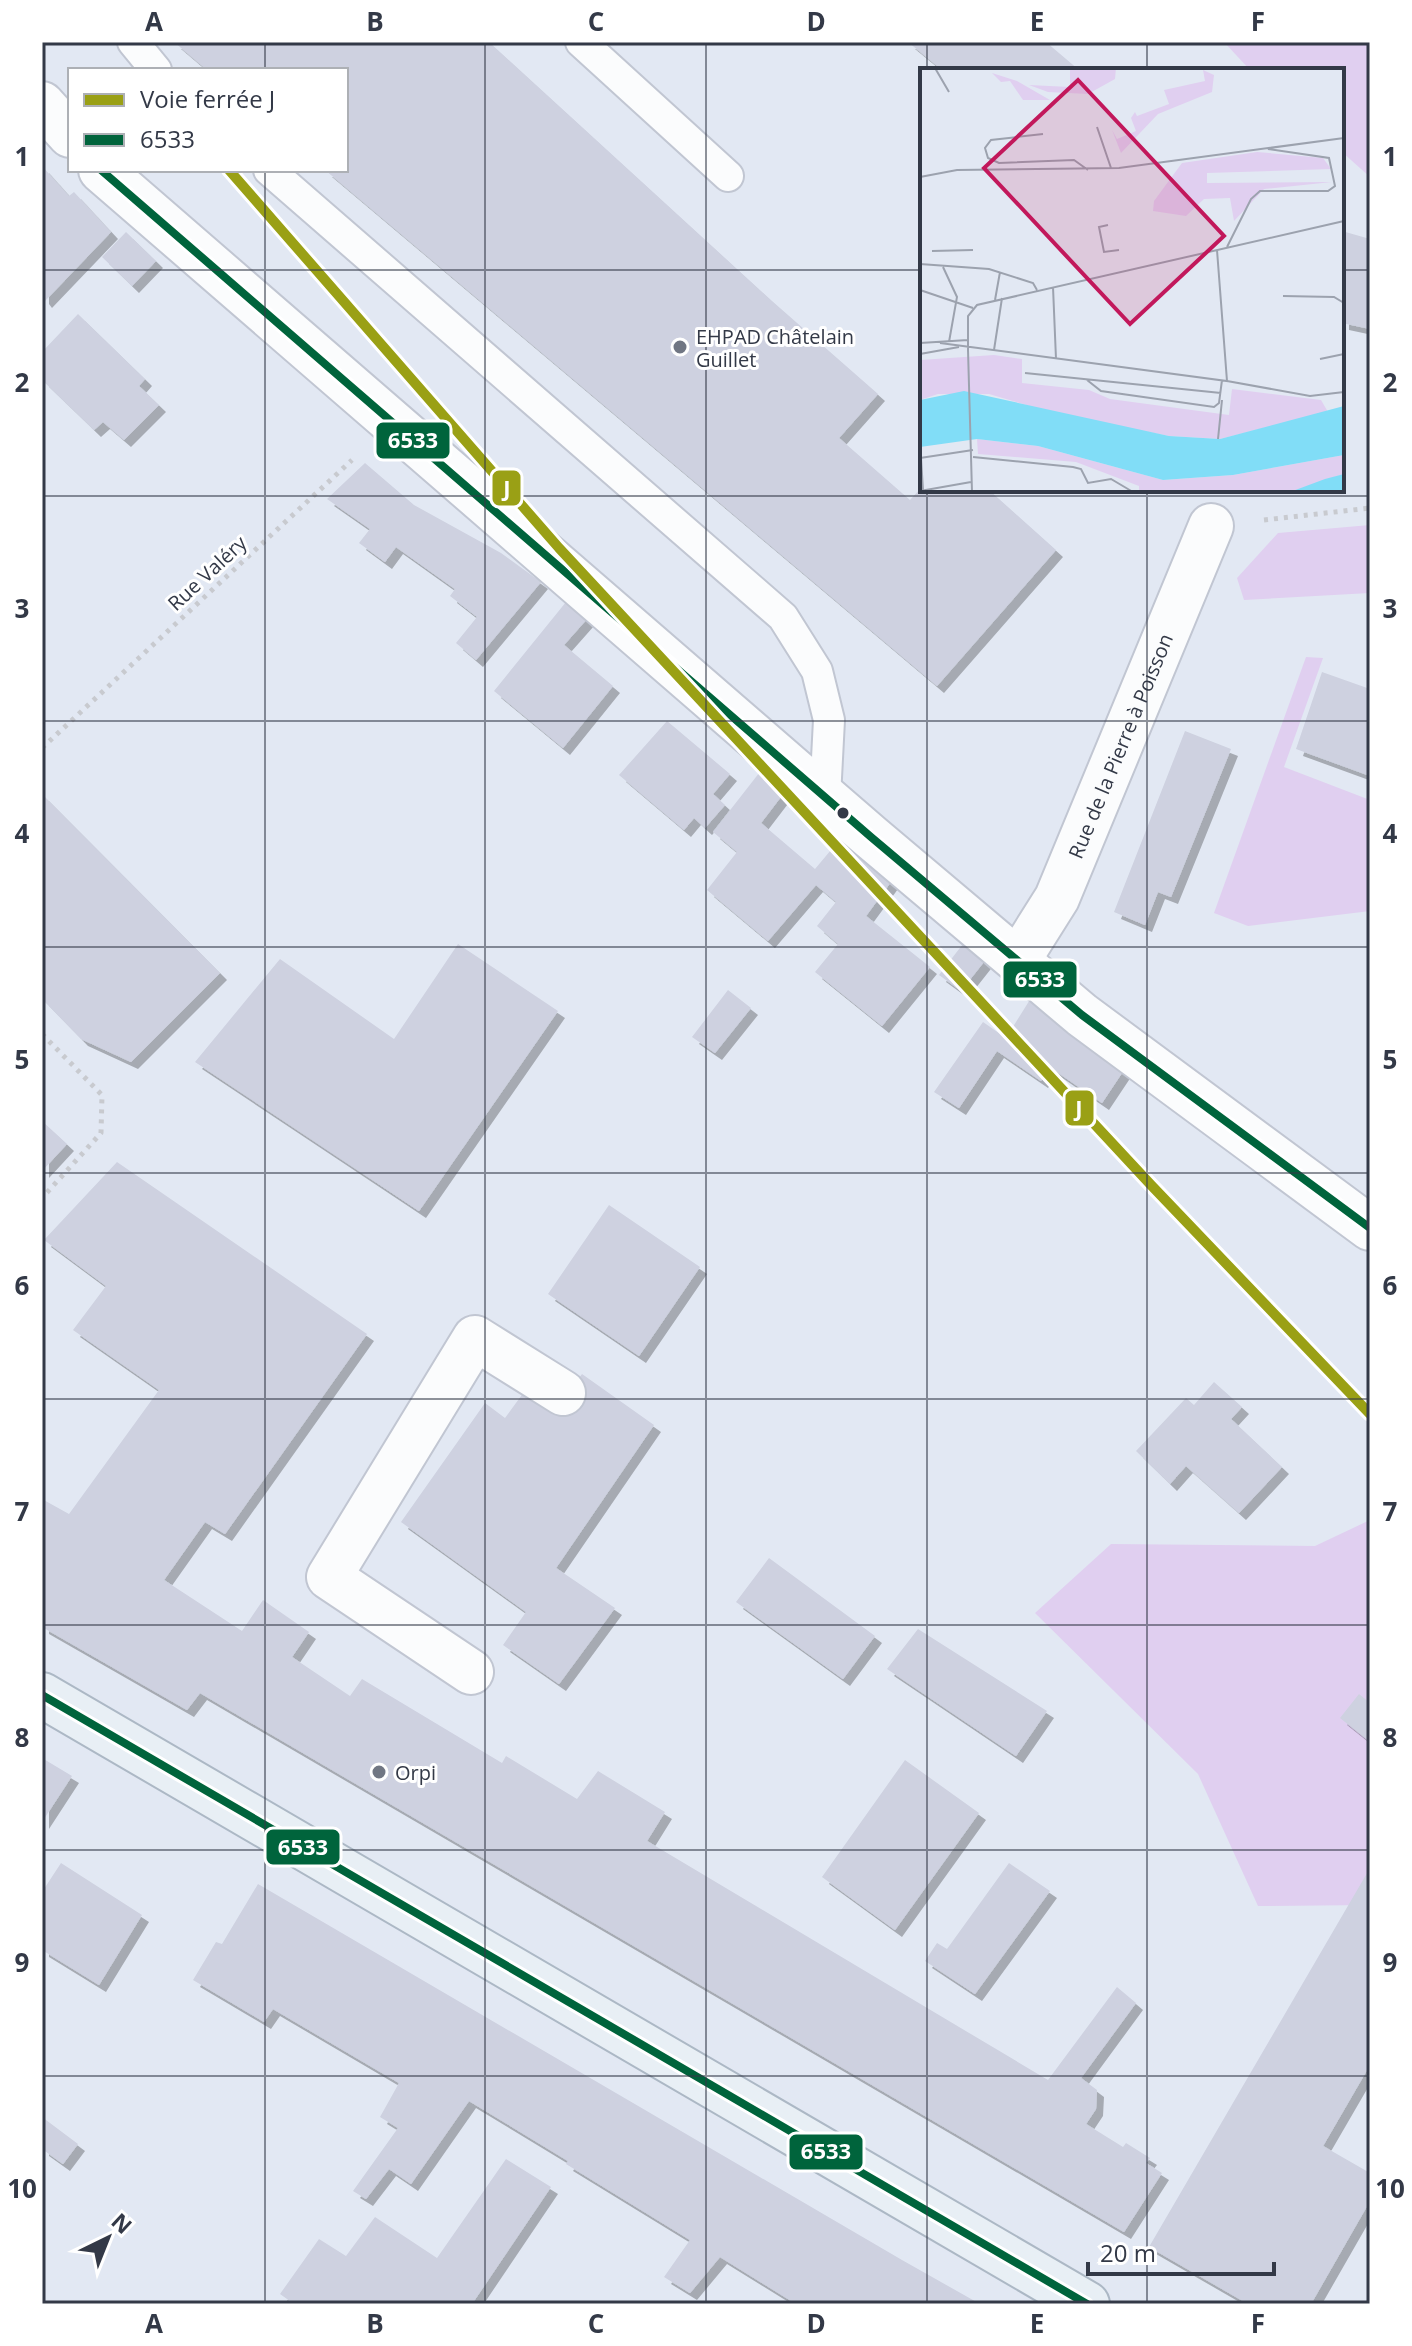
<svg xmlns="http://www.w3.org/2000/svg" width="1412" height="2346" font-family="'Open Sans',sans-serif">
<defs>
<filter id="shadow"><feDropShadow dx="7" dy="7" stdDeviation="0" flood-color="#0004"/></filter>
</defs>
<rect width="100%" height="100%" fill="#e2e8f3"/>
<!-- green -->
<path fill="#e0cff0" d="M1224,42H1370V177L1342,152V70H1250Z
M1370,525V593L1244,600L1237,578L1278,533Z
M1306,657L1323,658L1284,767L1370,800V911L1248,926L1214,913Z
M1370,1520V1905L1258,1906L1198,1774L1035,1613L1111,1544L1315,1546Z"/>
<!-- building -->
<path fill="#ced1e0" filter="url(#shadow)" d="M174,42H489L772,301L878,394L839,438L910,500L922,487V490H989L1056,550L937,686L325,170H346V70H207Z
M908,42H1046L1079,70H942Z
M42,166L69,196L74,192L111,232L45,301L42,297Z
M1342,231L1370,239V329L1342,323Z
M126,232L156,261L132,286L102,257Z
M78,314L145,379L139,386L159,405L124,440L103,422L94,430L42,380V352Z
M365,463L414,505L501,553L541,582L476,660L456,643L477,617L450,596L455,589L396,547L385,562L359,543L370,529L327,499Z
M566,602L587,619L564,645L613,686L563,748L494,691Z
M1322,672L1370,689V776L1296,749Z
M667,721L730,774L713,794L725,805L705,828L694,818L684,830L619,775Z
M1185,731L1231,749L1171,897L1158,892L1145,925L1114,912Z
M763,768L787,789L761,823L815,869L841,838L891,882L866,916L930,967L882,1026L815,972L838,944L817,926L836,902L816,885L768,941L707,890L737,852L713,832Z
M42,794L220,973L131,1062L81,1039L42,999Z
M966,940L987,958L961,991L939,975Z
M458,944L558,1011L419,1211L195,1062L280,959L394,1039Z
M728,990L751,1008L715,1053L692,1037Z
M1031,998L1126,1067L1102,1103L1051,1068L1041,1081L997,1051L959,1108L934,1092L983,1022L1006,1038Z
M42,1121L67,1144L42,1171Z
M117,1162L367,1334L225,1534L205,1522L164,1580L242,1631L263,1600L309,1632L292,1657L350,1696L362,1679L502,1763L506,1756L577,1799L598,1771L665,1812L647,1841L1048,2080L1117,1987L1136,2003L1081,2078L1097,2090L1096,2109L1086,2124L1123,2147L1126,2143L1150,2158L1146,2163L1162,2173L1124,2232L200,1693L187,1710L42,1627V1499L69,1514L159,1390L73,1330L106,1286L44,1240Z
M609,1205L700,1267L639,1356L548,1294Z
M582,1374L654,1425L556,1568L615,1608L559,1684L503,1645L526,1612L401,1522L485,1403L505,1418L524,1392L554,1412Z
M1214,1382L1242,1407L1231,1419L1282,1467L1239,1513L1186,1466L1170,1484L1136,1451L1186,1398L1194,1405Z
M769,1558L875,1636L843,1679L736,1602Z
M918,1629L1047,1711L1016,1756L887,1669Z
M1359,1694L1370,1703V1742L1340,1718Z
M42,1758L72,1776L42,1822Z
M905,1760L979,1813L895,1930L822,1877Z
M61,1863L142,1915L99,1985L42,1950V1892Z
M1009,1863L1050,1891L975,1994L925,1961L937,1943L947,1949Z
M1370,1868V2065L1323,2146L1370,2173V2201L1311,2304H1248L1149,2247Z
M258,1884L902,2260L980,2304H796L720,2257L690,2293L664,2277L690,2240L566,2164L568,2161L469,2101L411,2184L389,2169L366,2199L353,2191L398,2128L380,2117L399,2083L273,2009L264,2022L193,1980L216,1942L222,1944Z
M42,2117L78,2144L63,2164L42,2149Z
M506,2159L551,2187L472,2304H294L280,2294L319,2239L346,2256L375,2217L437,2258Z"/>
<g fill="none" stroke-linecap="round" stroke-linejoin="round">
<!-- lane casing -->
<g stroke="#c1c6d2" stroke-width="34">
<path id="lane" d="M133,42L156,70
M581,42L728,176
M269,170L783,617L817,671L829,720L825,797"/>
</g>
<!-- street casing -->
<g stroke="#c1c6d2" stroke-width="48">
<g id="street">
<path d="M42,104L70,135"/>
<path d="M101,170L871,837L1082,1015L1370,1228"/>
<path id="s1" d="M1018,960L1057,898L1211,526"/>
<path d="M471,1672L329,1577L475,1338L563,1393"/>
</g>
</g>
<!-- primary casing -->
<g stroke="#acb8c5" stroke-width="48">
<path id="primary" d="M42,1695L1087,2304"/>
</g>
<!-- path -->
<path stroke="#c8cacf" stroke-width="5" stroke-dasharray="4 6" stroke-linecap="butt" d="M1264,520L1370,508
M42,748L352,460
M42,1034L102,1095L101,1133L42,1198"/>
<!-- lane -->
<use href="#lane" stroke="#fbfcfd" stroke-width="30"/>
<!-- street -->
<use href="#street" stroke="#fbfcfd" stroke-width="44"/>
<!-- primary -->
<use href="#primary" stroke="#e8eff5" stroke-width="44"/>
<!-- bus-1 casing -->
<g stroke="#fff" stroke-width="14">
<path id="bus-1" d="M101,170L871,837L1082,1015L1370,1228
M42,1695L1087,2304"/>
</g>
<!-- bus-1 -->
<use href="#bus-1" stroke="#00643c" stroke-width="8"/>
<!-- rail-1 casing -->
<g stroke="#fff" stroke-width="16">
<path id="rail-1" d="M229,170L559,548L1151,1185L1370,1414"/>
</g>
<!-- rail-1 -->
<use href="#rail-1" stroke="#9aa015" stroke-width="10"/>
</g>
<!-- grid -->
<path fill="none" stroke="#333947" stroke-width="2" stroke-opacity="0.55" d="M265,42V70M485,42V2304M706,42V2304M927,42V70M1147,42V70M265,170V2304M42,270H922M1342,270H1370M927,490V2304M1147,490V2304M42,496H1370M42,721H1370M42,947H1370M42,1173H1370M42,1399H1370M42,1625H1370M42,1850H1370M42,2076H1370"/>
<!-- markers -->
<g fill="#707683" stroke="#fff" stroke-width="3">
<circle cx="680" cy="347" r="8"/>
<circle cx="379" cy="1772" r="8"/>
</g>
<circle fill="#333947" stroke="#fff" stroke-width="3" cx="843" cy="813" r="7"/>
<g text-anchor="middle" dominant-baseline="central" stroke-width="6" stroke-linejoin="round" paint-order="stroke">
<!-- poi labels -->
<g font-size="20" fill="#333947" stroke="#fff" text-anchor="start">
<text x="696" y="336">EHPAD Châtelain<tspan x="696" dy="23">Guillet</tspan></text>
<text x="395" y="1772">Orpi</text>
</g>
<!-- street labels -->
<g font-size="20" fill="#333947" stroke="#fff">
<text transform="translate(207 573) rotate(-43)">Rue Valéry</text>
<text stroke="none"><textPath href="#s1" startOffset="238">Rue de la Pierre à Poisson</textPath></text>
</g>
</g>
<!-- overview -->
<g transform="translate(920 68)">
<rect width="424" height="424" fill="#e2e8f3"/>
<path d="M140,0H196L195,11L168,26L128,24L109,17L150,19V1ZM283,2L294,7L292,24L238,46L201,85L192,62L197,71L216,63L211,50L215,44L217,48L249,36L244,22L285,13ZM72,5L97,13L130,32H103L90,13L81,14ZM337,84L403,90L411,101L287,105V115L412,114L344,121L314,153L310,130L284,131L266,148L233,143L234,133L262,95ZM74,287L102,291V315L169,322L190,331L309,347L312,321L401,332L408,344L300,371L249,368L140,347L69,326H18L0,332V292ZM57,371L118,378L243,412L313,407L424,387V406L370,424H219V418L156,394L58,386Z" fill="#e0cff0"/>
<path d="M44,323L249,368L300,371L424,338V387L313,407L243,412L118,378L57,371L0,379V332ZM424,406V424H370L405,411Z" fill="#81ddf7"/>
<path fill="none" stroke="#9ca2ae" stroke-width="2" d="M15,0L29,24M177,59L191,100M123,66L71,72L65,80L68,90L79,95L154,92L168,102M0,109L37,102L199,100L424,70M188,157L179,159L184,184L199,182M307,179L331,131L340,123H408L415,118L409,90L348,81M12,183L53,182M0,196L69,201L113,215L117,222M23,199L37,229L29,274M133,219L136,291M0,222L53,240M363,228L414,229L424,235M75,232L80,204M0,275L48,272M20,275L307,313L297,182M48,282L52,424M48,282V248L57,237L424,153M74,282L82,230M0,286L39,279M400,291L424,286M105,305L301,325M167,312L181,323L294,339L299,335L302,312M307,313L390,328L424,324M298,371L302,332M53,389L153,399L161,401L168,415L191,411L213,424M0,390L53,382M1,390L3,422M0,423L51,414"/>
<path fill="#c2185b" fill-opacity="0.15" stroke="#c2185b" stroke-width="4" d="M158,12L304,168L210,256L64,100Z"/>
<rect width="424" height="424" fill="none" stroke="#333947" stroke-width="4"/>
</g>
<g stroke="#fff" stroke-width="3">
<rect x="375" y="421" width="76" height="39" rx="8" fill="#00643c"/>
<rect x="491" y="469" width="31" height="38" rx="8" fill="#9aa015"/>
<rect x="1002" y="960" width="76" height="39" rx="8" fill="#00643c"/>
<rect x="1064" y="1089" width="31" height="38" rx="8" fill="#9aa015"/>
<rect x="265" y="1828" width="76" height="38" rx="8" fill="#00643c"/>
<rect x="788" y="2133" width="76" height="38" rx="8" fill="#00643c"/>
</g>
<g font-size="22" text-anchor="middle" font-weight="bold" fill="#fff">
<text x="413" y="448">6533</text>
<text x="507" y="496">J</text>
<text x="1040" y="987">6533</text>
<text x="1079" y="1116">J</text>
<text x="303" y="1855">6533</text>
<text x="826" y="2159">6533</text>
</g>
<!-- border -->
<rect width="1412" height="2346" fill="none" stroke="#ffffff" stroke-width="88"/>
<!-- legend -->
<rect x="68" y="68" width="280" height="104" fill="#ffffff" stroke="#adb0b5" stroke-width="2"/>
<rect x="84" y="94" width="40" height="12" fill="#9aa015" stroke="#adb0b5" stroke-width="2"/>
<text x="140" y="108" font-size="24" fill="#333947">Voie ferrée J</text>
<rect x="84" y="134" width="40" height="12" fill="#00643c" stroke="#adb0b5" stroke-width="2"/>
<text x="140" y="148" font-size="24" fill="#333947">6533</text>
<!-- north arrow -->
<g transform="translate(108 2238) rotate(43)" stroke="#ffffff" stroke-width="6" paint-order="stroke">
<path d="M0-6L14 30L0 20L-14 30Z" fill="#333947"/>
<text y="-12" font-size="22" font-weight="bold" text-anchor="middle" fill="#333947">N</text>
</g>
<!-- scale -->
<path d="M1088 2262v12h186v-12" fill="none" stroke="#333947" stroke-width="4"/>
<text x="1100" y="2262" font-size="24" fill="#333947" stroke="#ffffff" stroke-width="6" paint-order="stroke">20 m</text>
<rect x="44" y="44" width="1324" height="2258" fill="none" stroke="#333947" stroke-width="3"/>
<g font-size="26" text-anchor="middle" font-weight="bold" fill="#333947">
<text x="154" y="31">A</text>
<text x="375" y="31">B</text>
<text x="596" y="31">C</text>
<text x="816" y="31">D</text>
<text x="1037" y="31">E</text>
<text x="1258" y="31">F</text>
<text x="22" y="166">1</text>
<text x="1390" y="166">1</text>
<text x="22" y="392">2</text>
<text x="1390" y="392">2</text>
<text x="22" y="618">3</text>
<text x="1390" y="618">3</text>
<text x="22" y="843">4</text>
<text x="1390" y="843">4</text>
<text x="22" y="1069">5</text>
<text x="1390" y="1069">5</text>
<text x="22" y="1295">6</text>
<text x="1390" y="1295">6</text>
<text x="22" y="1521">7</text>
<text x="1390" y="1521">7</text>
<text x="22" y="1747">8</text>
<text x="1390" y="1747">8</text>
<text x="22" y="1972">9</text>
<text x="1390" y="1972">9</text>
<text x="22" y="2198">10</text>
<text x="1390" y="2198">10</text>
<text x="154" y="2333">A</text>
<text x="375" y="2333">B</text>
<text x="596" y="2333">C</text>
<text x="816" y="2333">D</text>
<text x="1037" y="2333">E</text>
<text x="1258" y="2333">F</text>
</g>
</svg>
